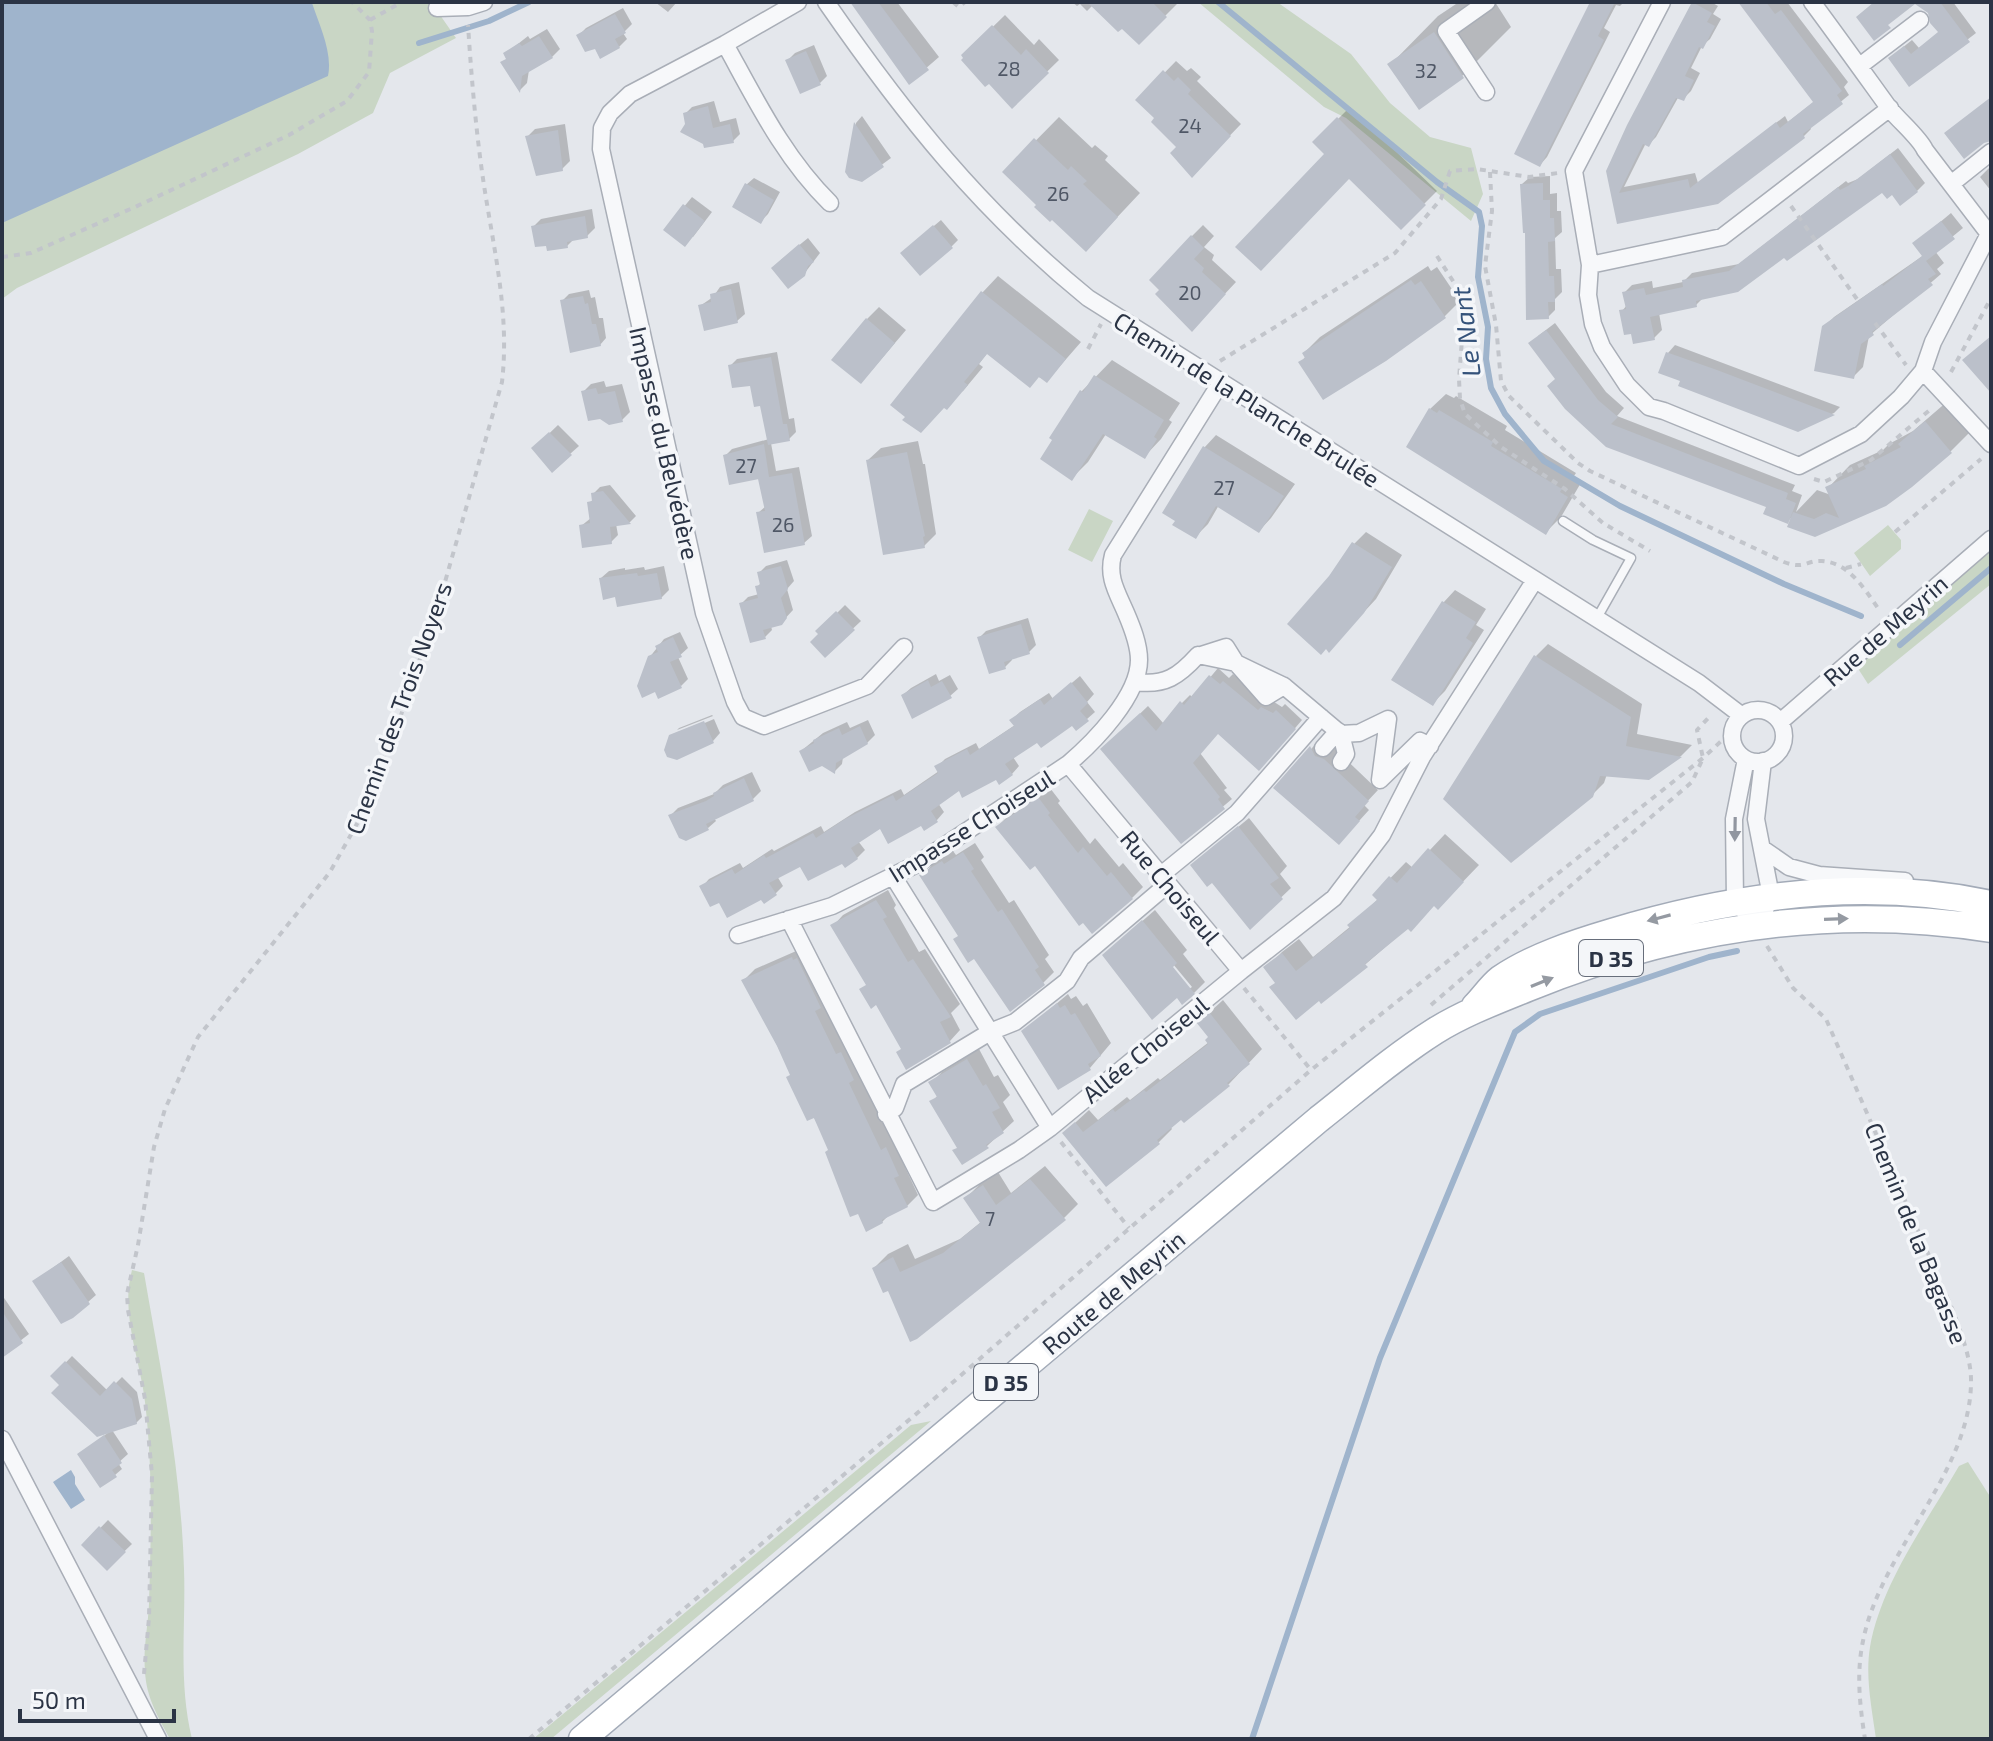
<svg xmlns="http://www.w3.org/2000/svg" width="1993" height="1741" font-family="'Exo 2',sans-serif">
<rect width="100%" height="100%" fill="#e4e7ec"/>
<!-- green -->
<path fill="#c9d6c5" d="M2,2H431L456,38L390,73L373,113L298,154L17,288L2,299Z
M1198,2H1277L1351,54L1390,103L1430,137L1471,148L1483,194L1471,221L1346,118L1324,107Z
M1089,509L1113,521L1092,562L1068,550Z
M1888,525L1901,540V549L1870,576L1854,553Z
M1991,549V584L1868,684L1857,667L1896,627Z
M132,1270L144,1273C161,1371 181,1469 184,1569C186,1626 178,1682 192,1739H170C158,1717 146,1697 145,1671C143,1649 148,1626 149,1604C151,1536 153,1470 145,1402C140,1358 120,1314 132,1270Z
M931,1421L551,1739H533L911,1425Z
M1968,1462L1991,1498V1739H1876C1872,1709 1865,1677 1870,1647C1881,1584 1927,1521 1959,1466Z"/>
<!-- water -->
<path fill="#9fb4cc" d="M2,2L312,3C319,24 333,53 328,76L2,223Z
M71,1470L75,1477V1484L85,1500L71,1509L53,1482Z"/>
<!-- shadow -->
<path fill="#0003" fill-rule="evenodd" d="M655,2H677L668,12Z
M863,2H897L939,57L910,82Z
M1072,2H1179L1139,42L1093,5L1087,11L1080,4L1077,6Z
M1459,2H1495L1511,27L1462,76L1390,65L1438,16Z
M1593,2H1624L1620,6L1616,5L1604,28L1610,32L1547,157L1540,165Z
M1695,2H1711L1718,6L1713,14L1721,19L1710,39L1702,46L1691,68L1700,73L1691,91L1683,99L1679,96L1656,137L1649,144L1646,143L1624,187L1695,173L1698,183L1785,116L1788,122L1815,101L1740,2H1787L1848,82L1844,87L1849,95L1810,127L1811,129L1804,136L1619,222L1608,171Z
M1916,2H1953L1976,33L1910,84L1897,52L1912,40L1919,48L1940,32L1931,13Z
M623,8L632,24L623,33L627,39L619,47L596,46L579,35L586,28Z
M1005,15L1034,45L1039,39L1059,60L1012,106L964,55Z
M547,29L560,49L552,57L529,70L527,83L520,90L503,63L508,58L505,54L528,36L530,39Z
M814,45L827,76L820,83L787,61L795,53Z
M1176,61L1187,71L1191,68L1201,77L1197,81L1241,124L1192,175L1179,147L1156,118L1138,100Z
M714,101L720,122L736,118L740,134L733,141L687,124L685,114L692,107Z
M1350,107L1437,191L1401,227L1315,142Z
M862,116L891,158L861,180L847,171L856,123Z
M1059,117L1092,148L1095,145L1108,156L1105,160L1140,193L1109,226L1039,205L1005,172Z
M565,124L570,161L562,169L528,136L535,129Z
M1898,148L1925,183L1917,191L1883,190L1785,255L1704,297L1696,305L1659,313L1662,330L1654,338L1622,311L1627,305L1624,293L1632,285L1652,281L1653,288L1683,282L1692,273L1739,264L1846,181L1848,183L1858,179Z
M1991,166V191L1980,177Z
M1550,176V194L1557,193V211H1561L1562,232L1555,238L1556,269H1561L1562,292L1555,299V310L1548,317L1527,231L1522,184L1530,177Z
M754,178L780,192L768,214L761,221L746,185Z
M692,197L712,212L693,237L665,230Z
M592,209L595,228L587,236L574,239L567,246L533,227L541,219Z
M1951,213L1963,228L1935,251L1944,263L1937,269L1941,274L1869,336L1863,367L1854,376L1824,327L1834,317L1924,255L1915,243Z
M941,220L958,240L951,247L910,246Z
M1203,225L1214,236L1204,247L1214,255L1212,260L1236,282L1192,329V236Z
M808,238L820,253L804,274L781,260Z
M1428,266L1431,271L1437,267L1460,301L1444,317L1301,362L1306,356L1304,353L1320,337Z
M998,276L1081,342L1047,381L988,352L979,364L983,367L963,391L908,417L982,293Z
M739,282L745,314L737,321L700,306L713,297L720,287Z
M589,290L591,298L595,297L599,318H603L606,338L600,345L562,301L569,294Z
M879,307L906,330L872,370L867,319Z
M1555,323L1606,392L1624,408L1617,416L1795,485L1792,491L1802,495L1796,512L1817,490L1831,495L1828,488L1850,465L1883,450L1889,444L1913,431L1949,400L1973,429L1951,451L1885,504L1815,535L1793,516L1787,522L1768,506L1607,445L1557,378L1538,336Z
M1675,345L1840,407L1834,413L1797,430L1682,380L1668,353Z
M777,352L789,419L794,418L796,432L789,439L771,443L776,471L799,467L812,536L804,543L758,513L766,506L760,480L725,456L732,449L769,439L762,403L751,383L730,366L737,359Z
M1112,360L1180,403L1169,420L1172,422L1161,439L1145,456L1106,434L1088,462L1072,478L1055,439L1052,437L1082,391Z
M604,381L606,387L622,384L630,412L622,420L583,392L591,384Z
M1446,394L1454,398L1456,396L1507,426L1505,430L1576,473L1574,476L1582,481L1561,517L1546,532L1430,409Z
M558,425L579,446L552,470L534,448Z
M1216,435L1295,484L1271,518L1259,531L1219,505L1208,524L1195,537L1204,448Z
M918,441L923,464H925L936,534L924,546L868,460L881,448Z
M610,485L636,516L630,522L616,524L618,535L611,542L581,526L591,518L589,503L594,499L593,494L600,487Z
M1366,532L1402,555L1376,599L1340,638L1354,544Z
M787,560L794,581L787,589L793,610L781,623L771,626L772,630L765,637L741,604L748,597L759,594L757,587L761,583L759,573L766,566Z
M664,566L669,590L661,598L616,595L601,578L609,571L625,568V570L644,567L645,570Z
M1455,590L1486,609L1476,625L1484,630L1445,691L1433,703L1443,603Z
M845,605L861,621L825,655L818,632Z
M1028,618L1036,645L1029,652L1012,657V660L1005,667L979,638L986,631Z
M680,632L688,648L678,657L688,679L681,686L649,658L664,639Z
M1548,644L1642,704L1637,734L1692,745L1681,756L1648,778L1607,774L1604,783L1591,796L1536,656Z
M1218,668L1229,678L1233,674L1268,704L1271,700L1282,707L1285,704L1302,720L1267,761L1219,731L1200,753L1227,788L1224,790L1232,799L1182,841L1103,749L1148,706L1164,724L1182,703L1190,695L1193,698Z
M936,674L939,681L950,675L958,689L950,696L903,695L911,688Z
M1080,676L1094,694L1087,702L1095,712L1087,719L1037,740L1013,757L1019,766L1012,774L959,788L938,803L944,812L937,820L922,824L881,826L858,841L865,850L857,858L801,864L777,876L783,886L776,893L761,898L720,900L702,887L709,879L740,863L743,868L772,849L774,851L821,826L824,832L855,812L901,789L904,795L939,771L937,767L945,759L976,743L979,749L1015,725L1012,720L1020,712L1049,693L1053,699Z
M712,715L713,716L677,730L679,728Z
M714,719L720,733L713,741L674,736Z
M868,720L875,735L867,743L843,757L842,764L834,772L801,751L823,733L847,722L850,728Z
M1321,738L1326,746L1335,749L1378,790L1364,805L1369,810L1349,832L1276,788Z
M752,772L761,791L753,799L714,818L716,821L708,828L670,816L678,808L714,794L723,785Z
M1050,788L1060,801L1058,803L1090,844L1095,838L1119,867L1123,863L1143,887L1132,898L1083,920L1035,863L997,827L1008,816Z
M1249,818L1287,866L1280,874L1291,888L1250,927L1203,856Z
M1445,834L1479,865L1454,891L1435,904L1322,1002L1277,983L1266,968L1282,952L1299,939L1313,957L1351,926L1378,899L1374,895L1406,862L1413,868Z
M975,843L984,857L981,860L1009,903L1014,900L1049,955L1045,959L1054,972L1043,983L960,936L922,876L932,865L953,851L956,855Z
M888,890L896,905L894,908L919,952L925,949L960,1004L951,1013L960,1030L950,1041L903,1048L833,926L843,915Z
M1155,910L1187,950L1183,954L1205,982L1194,993L1116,944ZM1168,958L1192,987L1189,989L1165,960Z
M803,948L892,1140L897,1138L909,1163L905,1167L918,1195L907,1206L891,1213L882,1222L830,1149L744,980L755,969Z
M1068,994L1071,999L1076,996L1083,1006L1087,1003L1111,1043L1090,1068L1024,1031Z
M1223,1000L1262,1049L1229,1084L1184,1120L1182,1117L1170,1126L1172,1129L1159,1142L1106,1184L1064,1133L1089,1110L1098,1120L1127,1097L1130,1100L1158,1078L1160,1080L1209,1042L1210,1037L1199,1022Z
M979,1049L994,1077L998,1075L1010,1095L1003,1102L1014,1121L987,1146L962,1162L959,1147L932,1102L938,1095L931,1083L942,1072Z
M1045,1166L1078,1204L1064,1218L889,1288L874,1268L888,1254L908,1244L915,1259L960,1239L981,1222L966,1198L980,1184L998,1172L1011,1193Z
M69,1256L96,1295L88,1302L35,1281Z
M2,1295L29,1334L2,1355Z
M72,1356L108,1391L122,1377L137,1392L142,1417L136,1423L112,1430L128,1454L118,1463L122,1469L115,1475L79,1454L109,1432L53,1376Z
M108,1520L132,1544L107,1568L84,1545Z"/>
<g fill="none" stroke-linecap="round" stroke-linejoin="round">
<!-- stream -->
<path stroke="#9fb4cc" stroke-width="6" d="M1218,2L1437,182L1479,212L1482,226L1478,277L1488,327L1486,359L1491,388L1505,414L1544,461L1620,506L1784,584L1861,616
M419,43L489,21L529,2
M1900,645L1991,568
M1252,1739L1380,1358L1515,1032L1540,1014L1709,957L1737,951"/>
</g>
<!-- building -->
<path fill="#bbc0ca" d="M850,2H878L929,70L909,85Z
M1087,2H1152L1167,17L1139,45L1122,29L1118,32Z
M1590,2H1615L1598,36L1604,40L1540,167L1514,154Z
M1692,2L1712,13L1707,22L1715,26L1703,49L1699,47L1685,76L1694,80L1684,101L1676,98L1649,147L1643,144L1619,193L1688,179L1690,188L1776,122L1780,128L1813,102L1738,2H1766L1775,14L1781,10L1842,91L1837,95L1843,104L1803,134L1805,138L1718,204L1617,224L1606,171L1627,125Z
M1874,2H1940L1970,42L1909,87L1888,58L1904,46L1911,54L1938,32L1930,23L1928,13L1915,4L1888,25L1891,28L1874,41L1856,17Z
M615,14L626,33L615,39L620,48L600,59L595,49L585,52L576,35Z
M992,25L1021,55L1026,49L1049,73L1012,109L989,84L985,87L961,60L963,58L961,55Z
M1434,32L1464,78L1419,110L1387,64Z
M539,36L553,58L522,76L520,93L500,62L506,59L503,53L519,43L522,46Z
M806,51L821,85L800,94L785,60Z
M1163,70L1174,81L1178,77L1191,90L1188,94L1231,136L1192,178L1170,153L1176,147L1151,122L1154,118L1135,100Z
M1991,97V141L1984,143L1964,159L1944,133Z
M708,106L713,128L730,124L734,143L704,148L703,144L680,132L685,124L683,113Z
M1337,117L1426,205L1401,230L1349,179L1261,271L1235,247L1324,154L1312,142Z
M854,122L884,167L862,182L849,178L845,172Z
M558,130L563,171L536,176L525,136Z
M1034,138L1068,170L1071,166L1087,181L1083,184L1118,217L1086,252L1052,220L1050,222L1034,207L1036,205L1002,172Z
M1890,154L1918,192L1900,206L1892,195L1887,199L1882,193L1787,261L1784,258L1738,292L1696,301L1697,307L1650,317L1655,340L1633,344L1631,334L1624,335L1619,310L1626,309L1622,292L1644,288L1646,295L1683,287L1682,280L1729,271L1838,187L1840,190L1848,186Z
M745,183L774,200L761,224L732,207Z
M1543,183V200H1550V218H1554L1555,241L1548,242L1549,276H1554L1555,302H1548L1549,319L1526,320L1525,233H1523L1520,184Z
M683,204L705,221L685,247L663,230Z
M585,216L588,238L567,242L568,248L547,251L546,246L535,247L531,226Z
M1941,221L1955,239L1926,261L1936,274L1928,279L1933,285L1872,332L1874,335L1861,344L1854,379L1814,371L1822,326L1882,284L1883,286L1922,256L1912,243Z
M933,225L953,248L920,276L900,253Z
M1191,235L1204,248L1194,259L1204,268L1202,272L1226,294L1192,332L1155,294L1159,290L1149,280Z
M799,244L814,262L808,266L805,276L788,289L771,268Z
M1411,280L1415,285L1421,281L1446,318L1386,361L1323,400L1298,362L1305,358L1302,353Z
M731,289L738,323L704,331L698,305L711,302L710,294Z
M981,291L1066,359L1047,383L1039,377L1030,388L987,354L964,382L968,385L947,410L944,408L921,433L902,420L905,417L890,405Z
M583,296L585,304L588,303L592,324H596L601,346L570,353L560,300Z
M866,318L895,343L861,384L831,360Z
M1546,330L1598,400L1618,417L1611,424L1788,493L1786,499L1796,503L1788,524L1763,514L1766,507L1606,447L1565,409L1547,386L1555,379L1528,343Z
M1991,336V393L1962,360Z
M1666,352L1717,370L1835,415L1798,432L1678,386L1680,381L1658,373Z
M771,357L783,424H787L790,441L768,445L760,406L754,407L750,386L732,388L728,365Z
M1094,375L1164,420L1154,437L1157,439L1145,459L1103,434L1072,481L1040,459L1052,440L1049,438L1071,404L1080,390L1083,392Z
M596,388L598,394L615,391L623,422L609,425L600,419L588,421L581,391Z
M1429,408L1437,413L1439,410L1493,442L1491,446L1562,489L1560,492L1568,497L1546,535L1406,447Z
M1925,421L1952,453L1912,487L1886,506L1815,537L1787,527L1793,512L1814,519L1826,513L1839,518L1825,487L1866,469L1864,466L1901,447L1898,444Z
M549,432L572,455L552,473L531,448Z
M764,444L769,477L729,485L723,455Z
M1203,446L1284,496L1259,533L1216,506L1196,539L1172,525L1175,521L1162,513Z
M907,452L925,536L923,537L925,548L883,555L866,460Z
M792,473L805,545L764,553L756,512L765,511L758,479Z
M603,491L631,524L610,527L612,544L582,548L579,525L590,523L587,502L592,501L591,493Z
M1352,542L1392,567L1364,613L1329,653L1326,649L1321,655L1287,624L1329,576Z
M781,566L788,589L781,598L787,618L782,625L763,630L766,639L750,643L739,603L758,598L755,586L760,585L757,572Z
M637,573L638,576L657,573L662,599L617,607L615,597L603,600L599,578Z
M1442,601L1476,622L1466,638L1473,643L1433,706L1391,680Z
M836,611L855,630L825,658L810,642L818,634L815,631Z
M1021,624L1030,654L1004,662L1006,669L989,674L977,637Z
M673,637L682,657L670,662L682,688L658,699L655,692L642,698L637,686L648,656L658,652L655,646Z
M1534,655L1631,717L1626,746L1682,757L1649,780L1600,776L1593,797L1511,863L1443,799Z
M1209,675L1220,684L1223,681L1258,710L1261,707L1273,713L1276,710L1296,729L1259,771L1218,734L1193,763L1220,797L1218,799L1225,809L1181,844L1100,749L1140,713L1156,731L1180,701L1184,705Z
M928,680L931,687L942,681L952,698L912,719L901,695Z
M1071,682L1088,703L1080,711L1089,721L1076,731L1072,726L1041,748L1037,743L1005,764L1013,775L999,785L996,780L962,798L959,791L931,811L938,822L924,831L921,826L888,844L880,829L851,848L858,859L845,868L842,864L808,881L800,867L769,883L777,895L764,904L761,900L727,918L719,903L710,907L699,886L732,869L735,874L764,855L766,858L813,833L816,838L845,819L893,795L896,801L938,773L934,766L967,749L970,755L1014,726L1009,720L1040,699L1044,705Z
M704,721L714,743L677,760L667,757L664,750L669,735Z
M860,726L868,744L836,763L835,774L822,766L809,772L799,751L814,743L813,740L839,728L842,735Z
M1310,746L1315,756L1324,759L1369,801L1355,817L1360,821L1339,845L1273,788Z
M744,778L754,801L706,824L709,830L686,841L679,838L668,815L706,801L714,796L713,793Z
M1038,797L1050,813L1048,815L1078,853L1083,847L1107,876L1111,872L1133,899L1092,934L1083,923L1079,926L1035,866L1030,870L995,827Z
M1238,826L1279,878L1270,884L1283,899L1250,930L1212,883L1207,887L1190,865Z
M1428,848L1464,882L1438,910L1434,906L1411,932L1408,929L1365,964L1368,967L1321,1004L1319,1001L1296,1020L1269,987L1275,983L1263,967L1282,953L1296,971L1350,928L1347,925L1377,900L1372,895L1389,876L1397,883Z
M963,852L974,869L971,871L998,912L1002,909L1039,967L1035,970L1045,985L1010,1012L974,959L968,963L953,939L958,936L919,875L942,861L944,864Z
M876,900L887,917L883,919L908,962L913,959L951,1017L940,1022L951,1043L906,1070L896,1052L901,1049L876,1005L871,1009L859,989L866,985L830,925Z
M1142,920L1177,963L1173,967L1195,994L1182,1005L1177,998L1152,1020L1102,955Z
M792,957L793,960L797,958L821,1008L815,1011L836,1054L841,1052L854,1080L849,1083L881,1150L886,1147L899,1176L894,1178L908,1207L882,1220L883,1223L866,1232L858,1214L850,1217L825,1152L828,1150L814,1118L807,1121L786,1077L790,1075L777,1046L741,980Z
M1057,1003L1060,1008L1065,1005L1071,1015L1075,1013L1101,1056L1088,1064L1091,1070L1058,1090L1021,1031Z
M1209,1012L1250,1064L1227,1083L1230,1086L1184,1123L1181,1120L1157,1140L1160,1144L1106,1187L1062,1133L1075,1122L1083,1132L1113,1109L1115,1112L1144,1090L1146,1092L1208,1044L1205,1040L1208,1037L1196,1022Z
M967,1059L983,1086L986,1084L1000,1108L992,1112L1004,1133L986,1145L989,1148L962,1165L952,1150L957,1148L929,1101L937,1097L928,1082Z
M1030,1179L1066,1220L917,1339L910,1342L888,1291L883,1293L872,1268L893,1257L900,1272L943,1253L980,1223L963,1198L983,1185L996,1205Z
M61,1262L90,1304L73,1318L61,1324L32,1281Z
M2,1311L23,1343L2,1358Z
M65,1361L100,1396L114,1381L132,1399L137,1424L97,1437L51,1393L59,1385L50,1376Z
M104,1435L122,1463L112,1470L117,1477L100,1488L77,1454Z
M99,1526L126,1552L107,1571L81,1545Z"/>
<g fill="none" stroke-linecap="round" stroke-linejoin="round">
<!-- lane casing -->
<g stroke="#a9aeb7" stroke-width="11">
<path id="lane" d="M1563,521L1593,540L1631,558L1597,618"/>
</g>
<!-- street casing -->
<g stroke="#a9aeb7" stroke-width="19">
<path id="street" d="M798,2L725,44L630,94L610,113L602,128L601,149L704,613L735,702L743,717L764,726L867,686L904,647
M826,2C905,116 980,210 1088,298L1699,683L1741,715
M1662,2L1574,171L1590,265L1588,295L1593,324L1602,347L1627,385L1649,407L1664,411L1799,466L1861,434L1901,397L1923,371
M1812,2C1838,37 1863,72 1889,108C1899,121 1919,137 1925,150L1989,234L1933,342L1923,371L1991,444
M437,8L468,7L484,2
M725,44C756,100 784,158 830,203
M1861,65L1920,20
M1486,92L1446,31L1487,2
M1951,184L1991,152
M1590,265L1722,237L1890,108
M1221,382L1113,555C1107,577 1117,592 1126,613C1132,627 1139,644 1139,660C1139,696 1094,742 1068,764L1241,971L1334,898L1382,835L1422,757L1535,580
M1201,655L1226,647L1236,663L1284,686
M1136,682C1165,686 1179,676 1198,655L1236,663L1266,697L1284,686L1341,734L1359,733L1388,719L1380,780L1420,741L1430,746
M1732 736a26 26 0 1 1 52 0a26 26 0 1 1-52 0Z
M1780,722L1991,539
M1323,748L1338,731
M1746,759L1734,819L1735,901L1758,926L1771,896L1756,819L1763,761
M1341,762L1346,754L1341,734
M1763,849L1789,867L1819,875L1905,881
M1161,875L1237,813L1321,717
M893,876L1050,1128
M789,919L933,1202L1019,1150L1050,1128L1241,971
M738,935L832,906L917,864L1068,764
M886,1114L895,1108L904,1084L990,1032L1015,1022L1067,981L1081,958L1168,884
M2,1439L158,1739"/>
</g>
<!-- primary casing -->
<g stroke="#a3abb8" stroke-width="29">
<path id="primary" d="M1475,1006C1483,998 1491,986 1500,979C1532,957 1575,943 1612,932C1734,895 1864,877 1991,904
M582,1739L1319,1119C1357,1089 1394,1057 1435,1031C1464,1013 1496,1001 1528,988C1676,928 1833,904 1991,929"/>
</g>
<!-- path -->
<path stroke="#c2c5cb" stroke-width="4" stroke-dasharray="6 6" stroke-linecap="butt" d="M953,2L959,7L965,2
M370,20L402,2
M1490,172L1492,211L1485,266L1496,325L1501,381L1509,396L1578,463L1590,471L1784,562C1805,570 1806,560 1822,561C1850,563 1865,590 1880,611
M1791,206L1859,302
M1437,256L1460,292L1464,313L1459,379L1460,399L1465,414L1501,447L1565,489L1603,523L1650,551
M2,257L31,253L135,207L289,135L347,101L369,72L372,31L370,20L352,2
M1875,323L1906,365
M1088,349L1101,324
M1220,361L1395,253L1441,199L1450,171L1477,169L1529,177L1558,173
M1951,372L1991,298
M1814,479L1824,482L1871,460L1932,408
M1895,532L1981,459
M1846,568L1861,564
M1767,946L1793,988L1826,1019L1954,1313C1961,1334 1970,1355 1971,1378C1973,1471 1881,1549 1863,1641C1856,1674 1860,1707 1865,1739
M1244,988L1311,1070
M1431,1005L1692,782L1703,758L1697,730L1711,715
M1061,1142L1129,1228
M144,1674L149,1618L152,1475L145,1399L128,1310L127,1294L138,1245L154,1147L165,1109L198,1037L330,872L358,822L399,721L441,596L502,382C509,321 497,264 487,204C477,145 472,85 468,25
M529,1739L928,1404L1311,1070L1703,758L1732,731"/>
<!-- lane -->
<use href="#lane" stroke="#f7f8fa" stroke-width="8"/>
<!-- street -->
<use href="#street" stroke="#f7f8fa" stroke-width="16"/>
<!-- primary -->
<use href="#primary" stroke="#fff" stroke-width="26"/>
</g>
<!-- one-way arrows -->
<defs><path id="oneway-solid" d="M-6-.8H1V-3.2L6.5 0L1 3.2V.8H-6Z" transform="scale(2)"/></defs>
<use fill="#9196a0" href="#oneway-solid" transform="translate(1735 829) rotate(91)"/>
<g fill="#959aa2">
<use href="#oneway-solid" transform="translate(1659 918) rotate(165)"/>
<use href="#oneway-solid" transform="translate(1836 919) rotate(-2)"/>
<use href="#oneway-solid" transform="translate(1542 982) rotate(-22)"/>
</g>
<g text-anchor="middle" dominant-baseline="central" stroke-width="7" stroke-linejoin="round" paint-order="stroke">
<!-- number labels -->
<g font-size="20" fill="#4f5766">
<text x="1009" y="68">28</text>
<text x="1426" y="70">32</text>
<text x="1190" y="125">24</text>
<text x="1058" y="193">26</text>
<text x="1190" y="292">20</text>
<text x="746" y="465">27</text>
<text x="1224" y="487">27</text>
<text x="783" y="524">26</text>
<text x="990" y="1218">7</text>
</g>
<!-- shield labels -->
<g fill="#f4f6f9" stroke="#676e7b" stroke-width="2">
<rect x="1579" y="940" width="64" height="36" rx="6"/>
<rect x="974" y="1364" width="64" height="36" rx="6"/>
</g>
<g font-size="22" font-weight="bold" fill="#2b3445">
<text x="1611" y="958">D 35</text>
<text x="1006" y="1382">D 35</text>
</g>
<!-- street labels -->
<g font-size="24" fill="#2b3445" stroke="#f4f6f9">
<text transform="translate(1247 399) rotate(32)">Chemin de la Planche Brulée</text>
<text transform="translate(665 443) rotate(77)">Impasse du Belvédère</text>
<text transform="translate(1885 630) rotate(-41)">Rue de Meyrin</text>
<text transform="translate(398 708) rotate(-70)">Chemin des Trois Noyers</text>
<text transform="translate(971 825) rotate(-32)">Impasse Choiseul</text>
<text transform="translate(1171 887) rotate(50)">Rue Choiseul</text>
<text transform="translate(1145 1049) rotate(-39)">Allée Choiseul</text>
<text transform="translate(1917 1233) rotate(68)">Chemin de la Bagasse</text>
<text transform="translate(1113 1292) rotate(-40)">Route de Meyrin</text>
</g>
<!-- water labels -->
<g font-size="26" font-style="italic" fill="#34527a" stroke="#f4f6f9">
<text transform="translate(1465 332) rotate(-97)">Le Nant</text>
</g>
</g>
<!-- border -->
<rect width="1993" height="1741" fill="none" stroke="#2b3445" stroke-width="8"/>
<!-- scale -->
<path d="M20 1709v12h154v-12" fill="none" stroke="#2b3445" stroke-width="4"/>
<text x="32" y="1709" font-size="24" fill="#2b3445" stroke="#f4f6f9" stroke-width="6" paint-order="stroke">50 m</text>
</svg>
